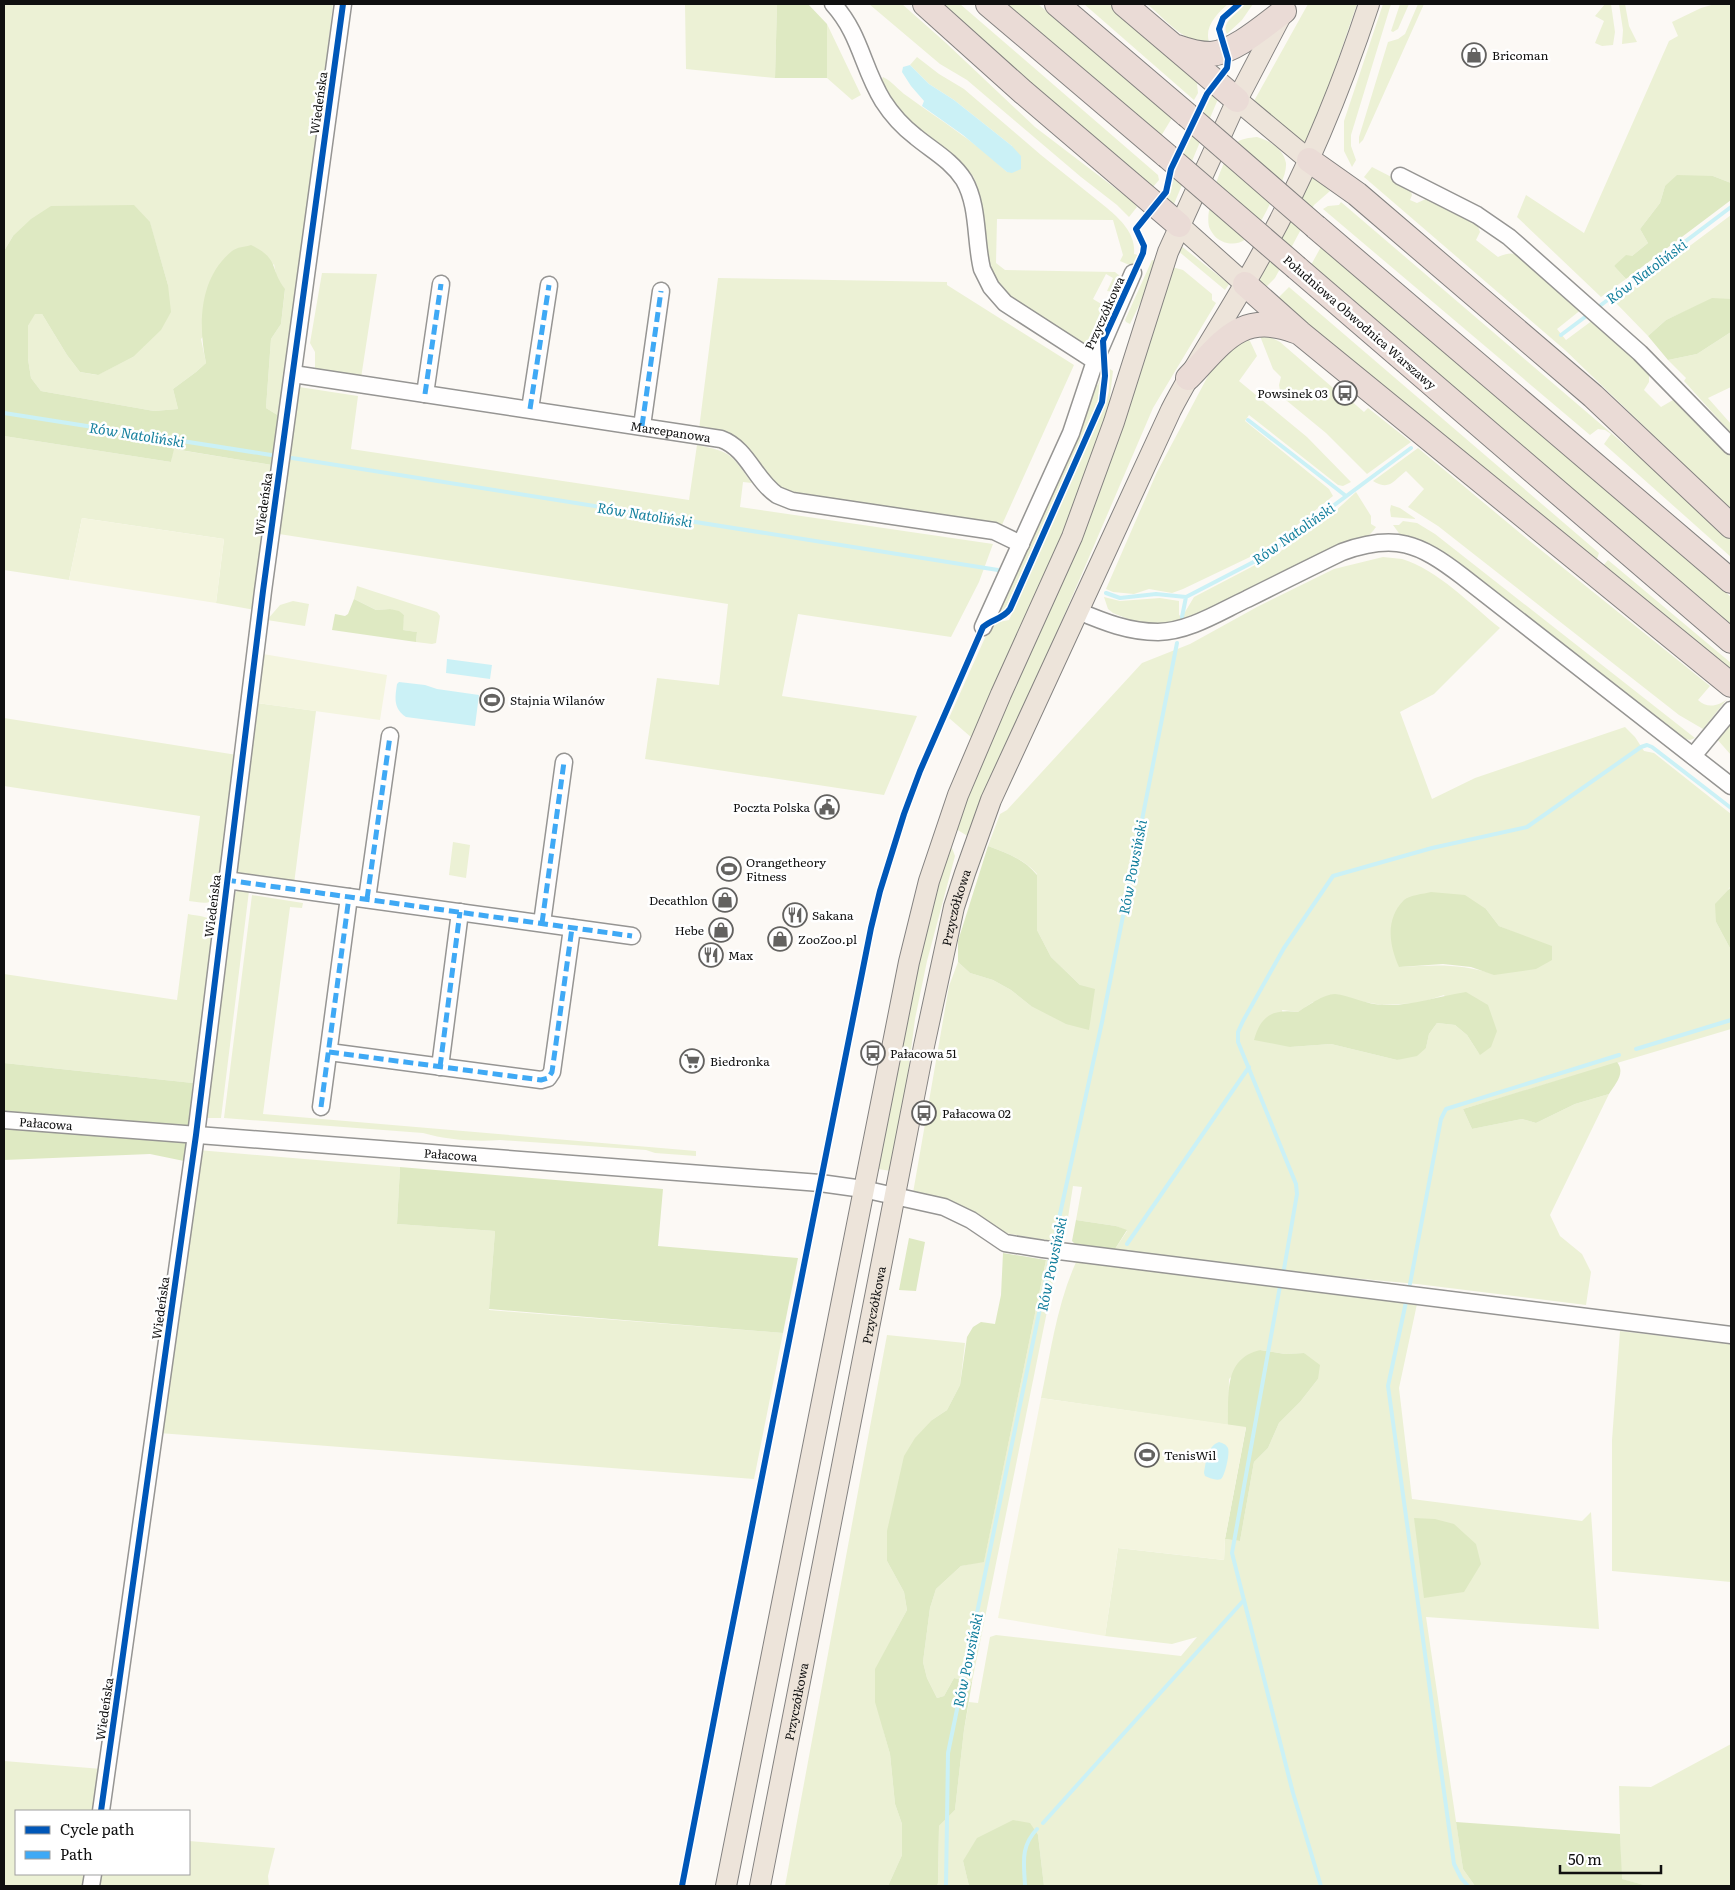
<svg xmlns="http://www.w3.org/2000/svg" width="1735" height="1890" font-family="Literata,serif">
<rect width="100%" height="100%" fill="#fcf9f5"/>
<!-- green -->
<path fill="#ecf1d5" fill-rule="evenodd" d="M4,4H333L309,208L279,416L266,408L271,339L281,324L285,290L277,280L274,264L201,339L206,363L196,372L173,389L178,409L154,411L41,391L31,378L28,359V326L34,314H42L67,355L80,372L97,375L133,357L168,285L150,223L13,236L4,251Z
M685,4H777L775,78L686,69Z
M869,4H902L946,43L1035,127L1132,201L1137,207L1129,217L1117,205L1081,177L967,80L940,64Z
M939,4H960L1158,175L1159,180L1153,187Z
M1007,4H1038L1172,118L1161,136Z
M1084,4H1109L1199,81L1197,84L1198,93L1194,100Z
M1147,4H1228C1218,13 1204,26 1209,42C1181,42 1167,20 1147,4Z
M1245,4H1253L1242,20L1227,34C1220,22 1238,14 1245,4Z
M1308,4H1357L1322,106L1305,146L1254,101Z
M1383,4H1391L1351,135V146L1356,160L1352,167L1344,151V121Z
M1400,4H1409L1398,29L1393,32L1391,31Z
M1418,4H1424L1363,140L1359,144V137L1388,42L1398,39L1405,34Z
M1605,4H1611L1615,32L1613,45L1602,46L1595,43L1604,21L1595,16Z
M1619,4H1625L1629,26L1637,42L1622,44L1623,30Z
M1715,4H1731V183L1713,176L1665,186L1660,203L1640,229L1648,243L1632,256L1614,266L1626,279L1601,297L1517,217L1526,195L1584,233L1669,41L1678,36L1672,22L1701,8Z
M827,24L861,95L852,100L827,78Z
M917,57L939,74L964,89L1041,155L1107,208C1121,220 1136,234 1134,254L1138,255L1134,267L1120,261L1123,255L1113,220L997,219L996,263L1005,270L1115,272L1121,277L1122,282L1116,292L1107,291L1113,278L1106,274L1093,299L1108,308C1109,321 1100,343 1087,346L1005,293L989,265L984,226L977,186L973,176L951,153L902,115L888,96L881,81L883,77C892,81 898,90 907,96C941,121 976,142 1007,172L1012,146L954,100L929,84L910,65Z
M1213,92L1218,99L1174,204L1167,198L1171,191L1174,171Z
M1257,137C1270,141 1283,148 1286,163C1287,175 1277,192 1271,202C1262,219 1251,248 1227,243C1219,241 1214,237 1210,229C1202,214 1224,156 1235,144C1241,138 1249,138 1257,137Z
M1372,167L1409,186L1412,195L1410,200L1417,203L1428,198L1477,224L1480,232L1476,240L1498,257C1507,253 1512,252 1521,256L1582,309L1557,329L1566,340L1593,320L1649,372V382L1644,390L1661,407L1673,400L1681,402L1731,454V510L1565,350L1364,177Z
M1314,177L1330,191L1314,205L1275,278L1263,290L1258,283L1310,180Z
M1341,202L1659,474L1731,540V557L1604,444L1611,434L1605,430L1598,429L1590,435L1323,209L1328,206L1339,205Z
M1731,215V299H1712L1666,320L1648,336L1615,302Z
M1180,245L1229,284L1225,290L1177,250Z
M1322,245L1731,597V626L1311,265Z
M1152,260L1156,261L1148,287L1130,324L1126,322L1125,320Z
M1172,267L1183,270L1212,294V300L1216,303L1153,408L969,837L953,827L1003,709L1073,557L1100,492Z
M322,273L377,274L361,378L315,371V352L310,343Z
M718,278L947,282V285L1074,365L1001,527L784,492L699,429Z
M1289,287L1599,553L1597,559L1602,567L1608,560L1731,663V672L1450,446L1276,300Z
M1731,332V387L1708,398L1731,424V433L1684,381L1686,378L1668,360L1697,354Z
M1260,336L1272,338L1280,342L1347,400L1349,399L1364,412L1368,408L1411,442L1367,474L1326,433L1281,396L1279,385L1281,377L1273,369Z
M1246,339L1250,341L1257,356L1239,381L1307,437L1351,482L1343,486L1338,485L1249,415L1245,421L1329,489L1333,496L1276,542L1250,557L1183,589L1172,593L1149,589L1134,594L1113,592L1106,589L1157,472L1209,374L1226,347Z
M1110,369L1113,371L1109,405L1075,504L972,738L949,718L988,631L999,622L1009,620L1106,403L1109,391Z
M1101,376L1098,401L1006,607L1003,612L994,616L1093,383L1098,385Z
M299,387L358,396L351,449L689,500L697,445C733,452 731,455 752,483L743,482L740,507L993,544L979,582L951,637L798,614L782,696L917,716L884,795L645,759L657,678L719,685L728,604L279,534L277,527Z
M4,436L171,462L173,449L272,465L264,504V536L255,610L216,603L224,539L82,518L69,580L4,570Z
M1418,448L1526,538L1710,686L1698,700C1707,709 1719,706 1727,699L1703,729L1679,715L1438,526L1408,507L1424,489L1406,471C1393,481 1390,491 1373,481Z
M1356,492L1371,516V524L1376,527L1373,531L1367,537L1187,619L1156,626L1138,623L1113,613L1108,609L1104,597L1120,601L1160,598L1179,601V615L1182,617L1194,597L1278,553L1329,517Z
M1391,505L1400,508L1416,519L1391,517L1390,510Z
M1403,521L1417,523L1435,534L1695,738L1690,740L1678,737L1448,556L1428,544L1401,536L1393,525H1399Z
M1383,557C1389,558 1396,558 1402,559C1437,569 1472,606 1500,628L1434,694L1400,712L1432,799L1475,778L1625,727L1635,737L1644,751L1654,753L1731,814V887L1729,888L1716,922L1731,950V1029L1463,1109L1472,1129L1522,1119L1536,1123L1575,1104L1609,1094L1550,1215L1560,1236L1582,1254L1591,1272L1586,1305L1417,1284L1277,1271L1115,1249L1127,1231L1116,1226L1076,1220L1082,1187L1073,1186L1064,1243L992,1231L913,1193L949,986L958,962L970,973L993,980L1011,990L1031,1006L1080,985L1051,957L1037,930V874C1024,859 1007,853 988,846L1000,814L1007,810L1142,663L1190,644L1257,607L1334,569ZM1486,909L1499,926L1523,936L1494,974C1458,963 1436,965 1399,967ZM1444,995L1480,1055L1467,1035L1455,1025L1437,1023L1429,1034L1426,1048L1397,1060L1331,1044L1290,1047L1282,1010L1298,1012L1313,1002L1359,1001L1382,1005L1419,1003Z
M357,586L437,612L440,616L436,643L432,644L416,642L417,632L402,630L404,615L390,609L376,610L354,599Z
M293,601L309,604L305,626L267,620L280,605Z
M257,703L316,711L294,884L240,877L235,872Z
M4,718L237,755L217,897C210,906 199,902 189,901L200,816L4,786Z
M1731,720V755L1716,738Z
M453,842L470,845L466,878L449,875Z
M949,848H952L955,856L927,961L915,1019L904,1104L891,1171L878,1169L924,929Z
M243,890L249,891L221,1118H203L230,898L237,891Z
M252,895L303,903L302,908L290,907L263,1114L696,1151V1156L655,1153L646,1150L500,1140C476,1142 447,1140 423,1133L224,1118Z
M188,914C197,916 209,915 214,924L193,1083L4,1063V974L177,1000Z
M198,1150L400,1167L397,1224L495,1231L489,1310L783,1333L754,1479L159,1433Z
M1046,1260L1057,1262L972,1682L954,1678L944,1696L937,1698L927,1678L923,1662L930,1608L936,1589L961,1566L984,1561Z
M1077,1260L1271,1282L1417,1304L1399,1388L1412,1499L1582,1521L1591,1512L1599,1629L1426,1617L1463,1869L1475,1886H1044L1038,1835L963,1861L969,1886H937L938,1883L939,1826L955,1810L964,1730L969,1702L978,1703L990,1637L996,1635L1181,1656L1197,1637L1172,1644L1105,1636L1118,1548L1224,1560L1225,1539L1240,1541L1254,1462L1268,1448L1279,1423L1300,1402L1318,1379L1304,1353L1285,1354L1260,1350L1229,1379L1228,1425L1041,1398C1051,1351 1057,1303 1077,1260Z
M1620,1331L1731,1344V1582L1612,1571V1440Z
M887,1335L965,1343L960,1385L947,1410L932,1420L887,1561L904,1592L907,1610L893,1636L883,1729L890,1754L895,1804L902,1824V1855L888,1886H785Z
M1731,1744V1886H1648L1621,1879L1619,1786L1651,1787Z
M4,1761L102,1769L96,1811H16V1874H86L84,1886H4Z
M189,1841L275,1848L268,1876L269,1886H98L100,1874H189Z"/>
<!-- forest -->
<path fill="#dee9c2" d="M777,4H808L827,24V78H775Z
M1677,175L1713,176L1731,183V200L1626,279L1614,266L1626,255L1632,256L1648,243L1640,229L1660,203L1665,186Z
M134,205L150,222L168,285L171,312L161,330L133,357L98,375L80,372L67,355L42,314H35L28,326V359L31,378L41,391L154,411L178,409L173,389L196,372L206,363C198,324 199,278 232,251C237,247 245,247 251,245C280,259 269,268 285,289L281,324L271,339L266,408L279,416L272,465L174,449L171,462L4,436V251L13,236L31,219L51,206Z
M1712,298L1731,299V332L1697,354L1668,360L1648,336L1666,320Z
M354,599L376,610L390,609L399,611L404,615L403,630L417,632L416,642L332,630L335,614L345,616L348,614Z
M988,846C1007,853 1024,859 1037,875V930L1051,957L1080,985L1095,989L1089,1030L1066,1024L1031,1006L1011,990L993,980L970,973L958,962V941Z
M1731,887V950L1716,922L1715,904Z
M1431,892L1465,895L1486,909L1499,926L1552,946V960L1536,969L1494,975L1471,967L1443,964L1399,967C1389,945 1385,919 1404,900C1410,895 1423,894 1431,892Z
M1466,992L1488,1005L1497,1031L1491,1047L1480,1055L1467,1035L1455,1025L1437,1023L1429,1034L1426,1048L1417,1056L1397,1060L1331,1044L1290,1047L1254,1040C1261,1015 1273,1009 1298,1012C1307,1006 1324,994 1335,994C1349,995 1367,1005 1384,1005C1413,1006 1438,996 1466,992Z
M1617,1062C1626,1073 1615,1084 1609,1094L1575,1104L1536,1123L1522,1119L1472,1129L1463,1109Z
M4,1063L193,1083L188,1128L4,1114Z
M4,1126L187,1140L184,1161L150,1154L4,1160Z
M400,1167L663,1189L658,1246L798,1258L783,1333L489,1309L495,1231L397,1224Z
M1076,1220L1116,1226L1127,1230L1115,1249L1077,1246L1072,1241Z
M909,1238L925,1242L916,1291L899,1290Z
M1003,1253L1046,1260L984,1562L961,1566L936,1589L930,1608L923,1662L927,1678L937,1698L944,1696L954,1678L972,1682L964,1730L955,1810L939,1826L938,1883L937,1886H888L902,1855V1824L895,1804L890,1754L875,1702V1669L907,1610L904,1592L887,1561V1531L904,1456L915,1438L932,1420L947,1410L960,1385L967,1337L973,1327L981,1322L995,1324L1001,1295Z
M1260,1350L1285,1354L1304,1353L1320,1365L1318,1379L1300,1402L1279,1423L1268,1448L1254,1462L1240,1541L1225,1539L1246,1428L1228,1425C1229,1395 1223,1359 1260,1350Z
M1414,1518L1435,1519L1454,1524L1476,1544L1481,1564L1464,1592L1424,1598Z
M1013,1820L1030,1823L1038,1835L1044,1886H969L963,1861L977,1838Z
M1456,1822L1620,1834L1622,1879L1648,1886H1475L1463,1869Z"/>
<!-- pitch -->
<path fill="#f4f5df" d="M82,518L224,539L216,603L69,580Z
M263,654L387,675L380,720L257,703Z
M1041,1398L1246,1427L1225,1539L1224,1560L1118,1548L1105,1636L998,1618Z"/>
<!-- water -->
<path fill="#cbf1f6" d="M910,65L929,84L954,100L1012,146L1021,156V169L1012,173L1007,172L963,135L922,106L924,101L911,86L902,72L903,67Z
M447,659L492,665L490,679L446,673Z
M399,682L425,685L437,689L479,695L475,726L406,717C393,708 395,698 397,684Z
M1219,1442C1222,1443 1226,1444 1228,1448C1230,1453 1225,1476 1221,1479C1216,1481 1210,1478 1205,1476L1204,1473C1206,1462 1207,1446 1219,1442Z"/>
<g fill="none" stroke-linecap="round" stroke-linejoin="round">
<!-- stream -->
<path stroke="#cbf1f6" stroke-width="4" d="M1597,308L1731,207
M1561,335L1589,314
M4,413L271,455
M1248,420L1346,496
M292,458L998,570
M1106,593L1120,598L1156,594L1186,597L1267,555L1411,448
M1182,617L1186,597
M1636,1049L1731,1020
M1127,1244L1249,1067
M1053,1246L1102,1022L1177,643
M1284,1269L1297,1194L1296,1184L1238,1042V1032L1243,1021L1284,948L1333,876L1432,848L1527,827L1641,747L1647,745L1652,747L1731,808
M1410,1284L1441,1119L1446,1109L1619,1055
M1280,1286L1232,1553L1293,1793L1321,1886
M1406,1302L1388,1386L1454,1864L1461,1878L1468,1886
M1043,1823L1244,1600
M946,1886L948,1753L1051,1255
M1025,1886C1024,1863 1020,1847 1037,1829"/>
<!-- minor casing -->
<g stroke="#969593" stroke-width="19">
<g id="minor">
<path d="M833,4C861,35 862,67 883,101C892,115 903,127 916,137C933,151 952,161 964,180C979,206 975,241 982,269L991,287L1005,303L1095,361"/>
<path d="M1400,176L1477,215L1509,237L1640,353L1731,446"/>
<path id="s1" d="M293,374L721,439C748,449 754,479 777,495C782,497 787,499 792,501L994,531L1021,544"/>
<path d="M425,394L441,284"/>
<path d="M530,409L549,285"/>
<path d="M642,426L661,291"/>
<path d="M1078,611C1104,622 1129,632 1158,632C1190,631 1219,612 1247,599C1279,583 1311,567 1342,552C1395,533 1419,543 1462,576L1731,786"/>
<path d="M983,627L1071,433L1095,361L1133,273"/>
<path d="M1693,756L1731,710"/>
<path d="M226,880L632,936"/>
<path d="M367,899L390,736"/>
<path d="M542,923L564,762"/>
<path d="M329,1052L541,1080L548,1078L552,1072L572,928"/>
<path d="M440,1067L460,912"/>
<path d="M321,1107L349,897"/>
<path id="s2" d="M4,1120L820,1183L863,1189L944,1207L971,1220L1005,1243L1043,1249L1731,1335"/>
<path d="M101,1811L196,1135L263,591L343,4"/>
<path d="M91,1886L93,1874"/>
</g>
</g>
<!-- major casing -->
<g stroke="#848280" stroke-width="22">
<g id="major">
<path d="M1237,100L1309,160"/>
<path d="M1179,225L1245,284"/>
<path d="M726,1886L909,962L929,881L958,795L1001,694L1072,537L1114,422L1168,252L1237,100L1283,12"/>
<path id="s3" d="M760,1886L924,1046L954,907L965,873L991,800L1171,410C1193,367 1220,327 1244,285C1296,197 1337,101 1369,4"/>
</g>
</g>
<!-- highway casing -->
<g stroke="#848280" stroke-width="26">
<path id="highway" d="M925,4L1023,92L1179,225
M988,4L1167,156
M1057,4L1187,115
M1124,4L1237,100
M1177,47C1188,51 1199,54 1211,54C1235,52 1265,25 1284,11
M1309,160L1357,194L1593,396L1731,526
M1316,227L1731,581
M1297,268L1731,641
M1245,284L1300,333L1731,685
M1188,378C1222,343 1241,310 1295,331"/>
</g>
<!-- minor -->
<use href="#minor" stroke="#fffefe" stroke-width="16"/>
<!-- major -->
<use href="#major" stroke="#ede4da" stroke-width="20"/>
<!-- highway -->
<use href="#highway" stroke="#eadbd6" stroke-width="24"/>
<!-- highway-bridge casing -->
<g stroke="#848280" stroke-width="26" stroke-linecap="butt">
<path id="highway-bridge" d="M1187,115L1316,227
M1167,156L1297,268"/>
</g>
<!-- highway-bridge -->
<use href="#highway-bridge" stroke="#eadbd6" stroke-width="24"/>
<!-- quiet -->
<path stroke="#3fa9f5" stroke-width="5" stroke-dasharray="10 5" stroke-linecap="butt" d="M425,394L441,284
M530,409L549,285
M642,426L661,291
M226,880L632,936
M367,899L390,736
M542,923L564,762
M329,1052L541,1080L548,1078L552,1072L572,928
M440,1067L460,912
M321,1107L349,897"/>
<!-- cycleway casing -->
<g stroke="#fff" stroke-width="9">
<path id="cycleway" d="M101,1811L196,1135L263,591L343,4
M682,1886L722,1678L871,928L880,891L904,814L920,771L983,627C992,619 1003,619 1010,609L1102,402L1105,376L1103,341L1143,253L1144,246L1136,229L1166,192L1171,169L1207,94L1227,68L1228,59L1219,29L1223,18L1239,4"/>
</g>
<!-- cycleway -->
<use href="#cycleway" stroke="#0057b8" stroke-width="6"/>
</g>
<!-- icons -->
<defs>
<g id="shop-ring" transform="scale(1.25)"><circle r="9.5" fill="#fff" stroke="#636260" stroke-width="1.5"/><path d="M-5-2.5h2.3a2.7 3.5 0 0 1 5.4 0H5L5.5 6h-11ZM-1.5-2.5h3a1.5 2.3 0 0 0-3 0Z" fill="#636260"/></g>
<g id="bus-ring" transform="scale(1.25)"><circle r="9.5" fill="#fff" stroke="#636260" stroke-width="1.5"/><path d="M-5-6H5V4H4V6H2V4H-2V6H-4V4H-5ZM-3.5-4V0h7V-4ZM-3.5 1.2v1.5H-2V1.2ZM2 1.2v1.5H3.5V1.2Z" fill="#636260"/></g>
<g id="stadium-ring" transform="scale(1.25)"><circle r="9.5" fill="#fff" stroke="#636260" stroke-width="1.5"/><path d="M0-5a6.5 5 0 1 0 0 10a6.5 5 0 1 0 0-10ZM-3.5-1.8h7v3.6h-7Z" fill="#636260"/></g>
<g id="civic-ring" transform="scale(1.25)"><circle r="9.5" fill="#fff" stroke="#636260" stroke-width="1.5"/><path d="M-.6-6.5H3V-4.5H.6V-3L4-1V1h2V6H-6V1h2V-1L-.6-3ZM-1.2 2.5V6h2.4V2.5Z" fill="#636260"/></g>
<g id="restaurant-ring" transform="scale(1.25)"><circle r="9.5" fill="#fff" stroke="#636260" stroke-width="1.5"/><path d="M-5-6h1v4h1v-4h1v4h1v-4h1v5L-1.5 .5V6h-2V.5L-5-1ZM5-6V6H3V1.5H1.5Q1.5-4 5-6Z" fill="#636260"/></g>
<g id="supermarket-ring" transform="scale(1.25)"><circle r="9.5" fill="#fff" stroke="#636260" stroke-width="1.5"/><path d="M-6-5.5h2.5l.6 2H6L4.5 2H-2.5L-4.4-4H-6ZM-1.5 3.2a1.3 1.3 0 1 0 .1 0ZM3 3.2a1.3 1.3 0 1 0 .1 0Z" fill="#636260"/></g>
</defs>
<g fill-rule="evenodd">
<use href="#shop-ring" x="1474" y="55"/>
<use href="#bus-ring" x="1345" y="393"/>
<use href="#stadium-ring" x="492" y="700"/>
<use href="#civic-ring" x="827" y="807"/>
<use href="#stadium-ring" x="729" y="869"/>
<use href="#shop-ring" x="725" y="900"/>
<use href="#restaurant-ring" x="795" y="915"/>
<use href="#shop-ring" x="721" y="930"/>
<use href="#shop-ring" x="780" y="939"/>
<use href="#restaurant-ring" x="711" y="955"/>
<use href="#bus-ring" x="873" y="1053"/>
<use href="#supermarket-ring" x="692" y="1061"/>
<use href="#bus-ring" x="924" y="1113"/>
<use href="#stadium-ring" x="1147" y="1455"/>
</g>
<g text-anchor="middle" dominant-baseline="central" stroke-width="5" stroke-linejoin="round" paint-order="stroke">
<!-- poi labels -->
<g font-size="12" fill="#101010" stroke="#fff" text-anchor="start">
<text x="1492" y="55">Bricoman</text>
<text x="1328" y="393" text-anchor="end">Powsinek 03</text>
<text x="510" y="700">Stajnia Wilanów</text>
<text x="810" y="807" text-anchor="end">Poczta Polska</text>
<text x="746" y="862">Orangetheory<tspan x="746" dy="14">Fitness</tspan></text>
<text x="708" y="900" text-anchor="end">Decathlon</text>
<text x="812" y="915">Sakana</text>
<text x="704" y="930" text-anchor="end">Hebe</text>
<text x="798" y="939">ZooZoo.pl</text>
<text x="728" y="955">Max</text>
<text x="890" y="1053">Pałacowa 51</text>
<text x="710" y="1061">Biedronka</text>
<text x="942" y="1113">Pałacowa 02</text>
<text x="1164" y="1455">TenisWil</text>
</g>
<!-- street labels -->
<g font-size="12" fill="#101010" stroke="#fff">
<text transform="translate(318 103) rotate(-82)">Wiedeńska</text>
<text transform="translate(1104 313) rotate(-66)">Przyczółkowa</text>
<text transform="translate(1360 322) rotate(41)">Południowa Obwodnica Warszawy</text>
<text stroke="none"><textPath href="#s1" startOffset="382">Marcepanowa</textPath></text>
<text transform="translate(263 504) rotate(-82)">Wiedeńska</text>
<text transform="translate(212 906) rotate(-83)">Wiedeńska</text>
<text stroke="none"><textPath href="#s3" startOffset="998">Przyczółkowa</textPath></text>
<text stroke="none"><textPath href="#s2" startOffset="42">Pałacowa</textPath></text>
<text stroke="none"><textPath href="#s2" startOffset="448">Pałacowa</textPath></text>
<text stroke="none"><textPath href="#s3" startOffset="592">Przyczółkowa</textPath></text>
<text transform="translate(160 1308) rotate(-82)">Wiedeńska</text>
<text stroke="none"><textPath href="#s3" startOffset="188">Przyczółkowa</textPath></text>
<text transform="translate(104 1709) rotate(-82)">Wiedeńska</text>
</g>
<!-- water labels -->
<g font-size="14" font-style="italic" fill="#16809e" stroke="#fff">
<text transform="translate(1646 271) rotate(-37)">Rów Natoliński</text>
<text transform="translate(137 434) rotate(9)">Rów Natoliński</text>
<text transform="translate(645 514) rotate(9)">Rów Natoliński</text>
<text transform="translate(1293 533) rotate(-35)">Rów Natoliński</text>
<text transform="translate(1132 867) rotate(-79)">Rów Powsiński</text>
<text transform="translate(1051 1264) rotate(-78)">Rów Powsiński</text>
<text transform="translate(967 1660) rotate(-78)">Rów Powsiński</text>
</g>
</g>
<!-- border -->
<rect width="1735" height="1890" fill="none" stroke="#101010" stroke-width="10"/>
<!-- legend -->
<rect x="15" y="1810" width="175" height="65" fill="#ffffff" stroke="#9f9f9f"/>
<rect x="25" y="1826" width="25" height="8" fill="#0057b8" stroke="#9f9f9f"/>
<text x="60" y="1835" font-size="15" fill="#101010">Cycle path</text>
<rect x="25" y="1851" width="25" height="8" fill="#3fa9f5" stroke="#9f9f9f"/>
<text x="60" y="1860" font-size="15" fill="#101010">Path</text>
<!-- scale -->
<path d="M1560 1865v8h101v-8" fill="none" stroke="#101010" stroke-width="2.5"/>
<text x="1568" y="1865" font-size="15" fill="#101010" stroke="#ffffff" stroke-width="4" paint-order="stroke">50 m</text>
</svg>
